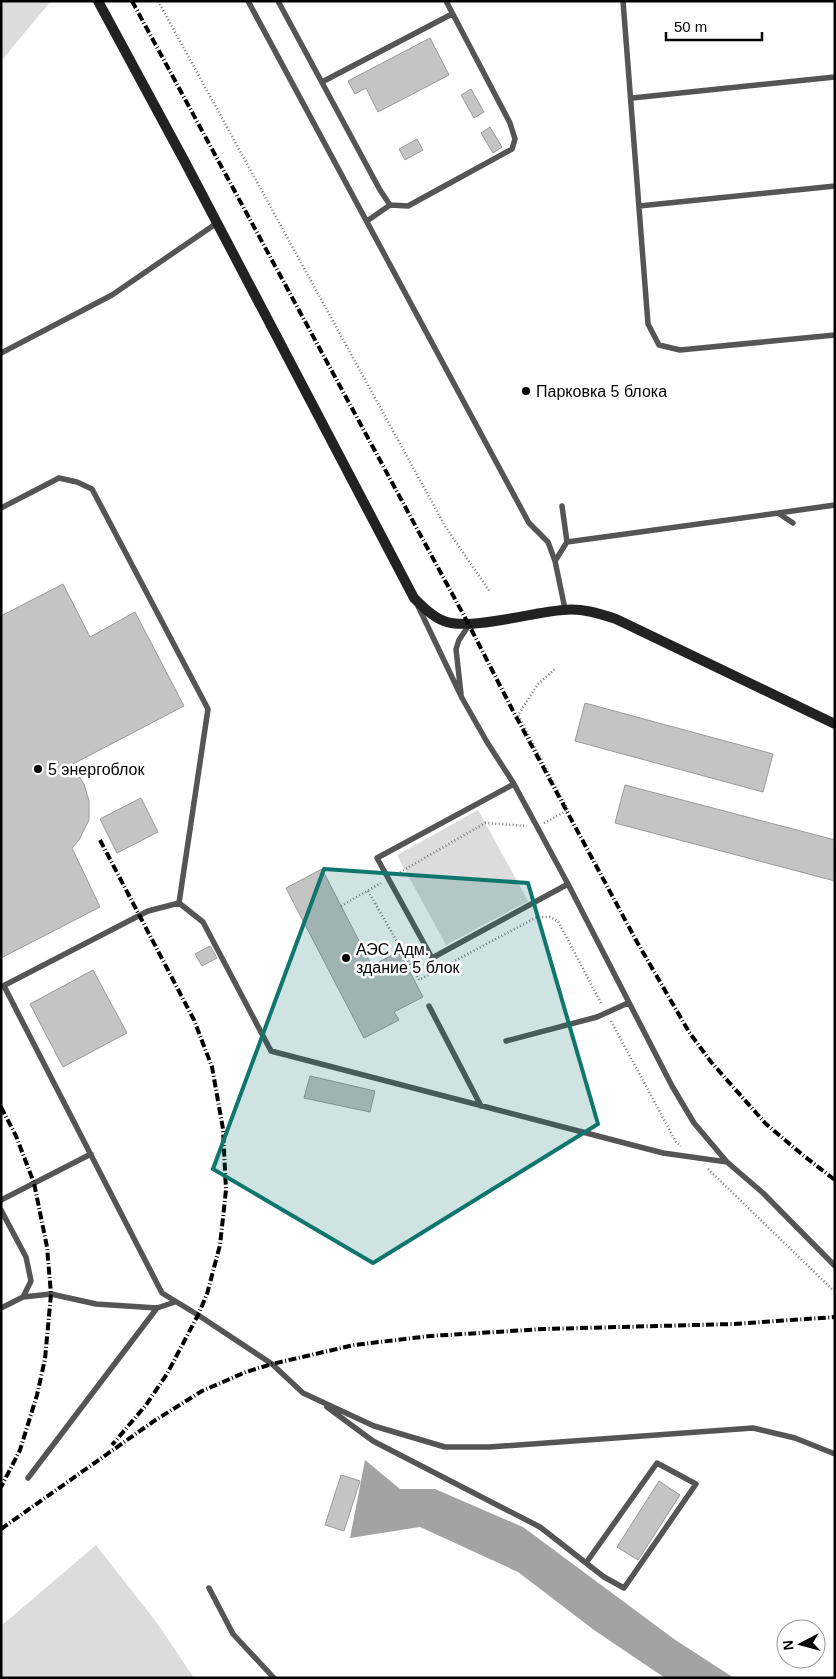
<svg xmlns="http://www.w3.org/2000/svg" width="836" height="1679" font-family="Helvetica,sans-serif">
<rect width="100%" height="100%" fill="#fff"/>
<!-- green -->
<path fill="#dcdcdc" d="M1,1H51L1,61Z
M478,810L528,901L446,945L397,855Z
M96,1545L157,1623L194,1678H1V1626Z"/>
<!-- water -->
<path fill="#a3a3a3" d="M365,1460L400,1489H435L523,1527L674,1639L734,1678H665L594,1630L518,1572L420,1527L350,1538Z"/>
<!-- building -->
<path fill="#c4c4c4" stroke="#999" d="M430,38L449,75L378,112L366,88L355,94L348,81Z
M471,89L484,112L474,118L461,95Z
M490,127L502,147L493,153L481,133Z
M417,139L423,150L405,160L399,149Z
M63,584L90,637L135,612L184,706L71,765L84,784L89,801V820L79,840L72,848L100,907L1,958V616Z
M585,703L773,754L763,792L575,741Z
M625,785L835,840V881L615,823Z
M141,798L158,832L117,853L100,819Z
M322,869L372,966L399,951L423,997L394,1012L399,1020L364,1038L286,888Z
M210,946L217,958L202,966L195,954Z
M93,970L127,1033L63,1067L30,1004Z
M310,1076L375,1091L370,1112L304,1098Z
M341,1475L360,1481L344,1531L325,1525Z
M659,1481L680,1495L638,1560L617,1547Z"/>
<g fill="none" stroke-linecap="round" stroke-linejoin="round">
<!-- path -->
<path stroke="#777" stroke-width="2.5" stroke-dasharray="1 2.5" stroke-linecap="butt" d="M158,1L445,526L490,592
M544,823L568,810L518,715L538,684L555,669
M397,874L485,823L527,826
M368,891L419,980L537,917H550L558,921L602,1005
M341,906L381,883
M611,1021L676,1142L681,1146
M708,1169L835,1292"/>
<!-- service -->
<path stroke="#555" stroke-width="5.5" d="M248,1L529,523L548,542L555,561L565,609
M278,1L380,190L390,205
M623,1L648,324L659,345L680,350L835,335
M322,82L452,14
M632,98L835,77
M639,206L835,186
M367,221L390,205L408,206L512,149L515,139L510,123L446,1
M1,353L112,295L217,223
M1,508L59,478L77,482L92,489L208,709L179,903
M778,513L835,505
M567,542L778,513L793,523
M555,561L567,542L562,506
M418,606L462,698L487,742L514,784L568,884L672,1086L694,1123L727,1162L763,1193L835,1266
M461,694L456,649L459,640L469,625
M514,784L377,858L432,958L568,884
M4,986L162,1293L198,1315L272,1364L303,1393L374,1426L445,1447H489L753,1428L795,1438L835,1454
M1,987L148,911L179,903L203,922L271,1051L663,1153L727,1162
M429,1006L481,1106
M506,1041L597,1017L628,1003
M1,1200L91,1154
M1,1210L26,1257L31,1281L23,1297
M1,1308L23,1297L51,1294L96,1304L157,1308L175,1302
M327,1407L373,1441L540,1527L604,1577L624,1588L696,1484L657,1463L586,1563
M28,1478L157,1308
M209,1588L233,1634L274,1678"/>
<!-- secondary -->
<path stroke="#222" stroke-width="10" d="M98,1L185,162L414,598C423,607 433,617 444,621C470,631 533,612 563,610C582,608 598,613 616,619L835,724"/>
<!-- rail -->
<path stroke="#000" stroke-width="4" stroke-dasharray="8 2.5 1 2.5" stroke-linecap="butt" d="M132,1L469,625L512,709L637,942L689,1032L711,1062L766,1124L804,1156L835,1180
M100,840L194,1020L212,1067L223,1129L226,1190L220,1245L207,1294L198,1315L167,1374L146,1405L112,1445
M1,1107L16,1136L34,1183L47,1247L51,1294L45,1359L37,1395L20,1450L1,1487
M1,1529L154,1421L202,1391L246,1372L272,1364L354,1345L430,1336L544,1329L734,1324L835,1317"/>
</g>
<!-- marked area -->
<path fill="#0f766e" fill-opacity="0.2" stroke="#0f766e" stroke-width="4" stroke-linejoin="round" d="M324,869L528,883L598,1124L373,1263L213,1169Z"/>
<!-- markers -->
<g fill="#000" stroke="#fff" stroke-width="2">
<circle cx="526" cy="391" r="5"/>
<circle cx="38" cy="769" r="5"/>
<circle cx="346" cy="958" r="5"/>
</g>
<g text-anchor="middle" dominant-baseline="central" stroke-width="5" stroke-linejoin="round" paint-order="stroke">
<!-- poi labels -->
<g font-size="16" fill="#000" stroke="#fff" text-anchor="start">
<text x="536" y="391">Парковка 5 блока</text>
<text x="48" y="769">5 энергоблок</text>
<text x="356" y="949">АЭС Адм.<tspan x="356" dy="18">здание 5 блок</tspan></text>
</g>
</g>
<!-- border -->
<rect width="836" height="1679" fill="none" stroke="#000000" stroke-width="5"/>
<!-- north arrow -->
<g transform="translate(801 1644) rotate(264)"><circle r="24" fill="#ffffff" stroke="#999999"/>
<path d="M0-4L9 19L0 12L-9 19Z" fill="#000000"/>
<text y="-8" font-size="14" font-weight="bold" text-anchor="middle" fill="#000000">N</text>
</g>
<!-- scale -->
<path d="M666 32v8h96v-8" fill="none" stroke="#000000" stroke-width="2.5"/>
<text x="674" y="32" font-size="15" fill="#000000" stroke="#ffffff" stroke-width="4" paint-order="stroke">50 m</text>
</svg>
